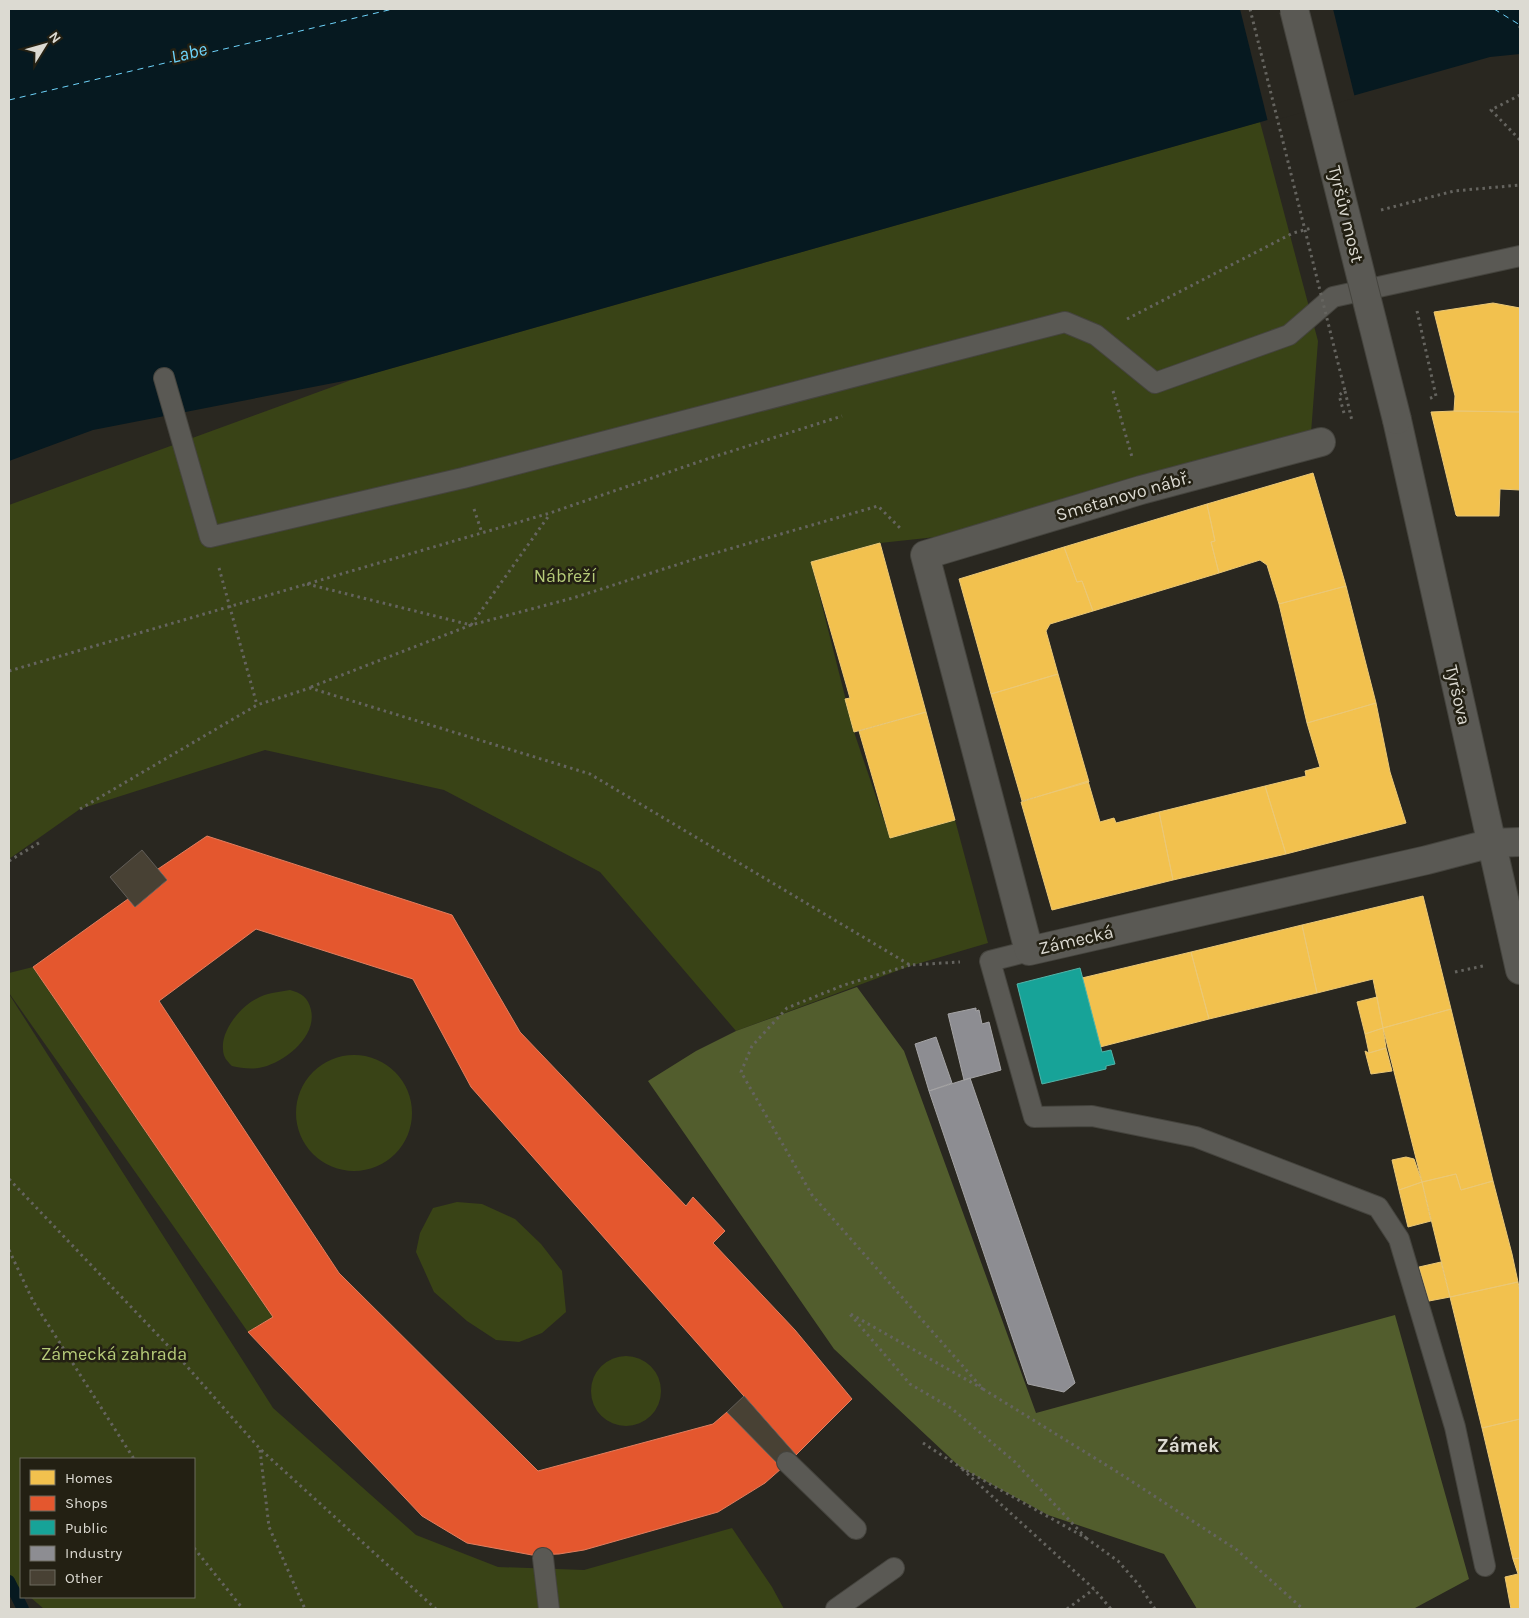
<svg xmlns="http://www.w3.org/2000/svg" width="1529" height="1618" font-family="Karla,sans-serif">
<rect width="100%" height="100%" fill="#292720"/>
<!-- green -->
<path fill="#394316" d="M1260,122L1318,341L1311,433L964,534L880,543L811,562L854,732L890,838L955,820L988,943L910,966L736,1031L600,872L444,790L265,750L80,809L9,859V505L354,379Z
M33,967L273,1317L248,1332L9,993V973Z
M290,990C301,993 308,997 311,1010C317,1036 286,1061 263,1067C253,1070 241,1068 232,1066C227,1061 223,1057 223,1049C221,1031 240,1007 256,999C266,993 278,992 290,990Z
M9,994L273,1408L416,1535L498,1567L584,1570L732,1528L772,1587L784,1609H44L30,1597H194V1459H21V1589L9,1578Z
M296 1113a58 58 0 1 1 116 0a58 58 0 1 1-116 0Z
M457,1202L482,1204L515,1219L541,1244L562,1271L566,1312L542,1333L519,1342L496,1340L467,1321L434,1292L416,1252L420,1233L433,1208Z
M591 1391a35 35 0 1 1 70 0a35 35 0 1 1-70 0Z"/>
<!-- forest -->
<path fill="#525d2d" d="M857,987L904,1051L1036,1413L1395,1315L1469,1579L1415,1608V1609H1197L1164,1554L1048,1515L960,1467L834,1349L648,1081L696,1051L736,1031Z"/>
<!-- water -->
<path fill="#061920" d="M9,9H1520V54L1490,57L354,379L93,430L9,461Z"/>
<!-- pier -->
<path fill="#292720" d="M1240,9H1333L1355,98L1268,122Z"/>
<!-- homes -->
<path fill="#f2c14e" stroke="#ebc876" d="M1493,303L1520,308V412L1454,411L1455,396L1434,312Z
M1454,411L1520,412V490L1500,489L1499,516H1457L1456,515L1431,412Z
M1313,473L1346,586L1279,604L1267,565L1260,560L1219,573L1211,542L1215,541L1207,504Z
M1207,504L1215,541L1211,542L1219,573L1093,611L1082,581L1077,582L1064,547Z
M880,543L926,712L854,732L845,699L850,698L811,562Z
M1064,547L1077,582L1082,581L1093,611L1050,624L1046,631L1058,674L991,694L959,579Z
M1346,586L1376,703L1307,723L1279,604Z
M1058,674L1089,782L1022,801L991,694Z
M1376,703L1390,772L1406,823L1286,854L1265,786L1306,776L1305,771L1320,767L1307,723Z
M926,712L955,820L890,838L859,731Z
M1088,781L1100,822L1114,818L1116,823L1159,812L1173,880L1052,910L1021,802Z
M1265,786L1286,854L1173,880L1159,812Z
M1423,896L1451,1009L1383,1028L1373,979L1317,993L1302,925Z
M1302,925L1317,993L1209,1019L1191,952Z
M1191,952L1209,1019L1100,1047L1082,978Z
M1377,997L1383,1028L1365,1034L1357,1002Z
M1451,1009L1493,1181L1461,1190L1456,1174L1422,1182L1383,1028Z
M1383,1028L1386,1048L1369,1053L1365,1034Z
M1386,1048L1392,1071L1371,1074L1365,1051L1369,1053Z
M1406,1157L1414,1159L1422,1182L1399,1190L1392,1160Z
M1456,1174L1461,1190L1493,1181L1512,1254L1518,1282L1450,1297L1422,1182Z
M1422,1182L1431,1221L1408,1227L1399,1190Z
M1441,1262L1450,1297L1429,1301L1419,1267Z
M1518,1282L1520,1292V1419L1482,1428L1450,1297Z
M1520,1419V1558L1513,1559L1482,1428Z
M1520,1558V1609H1511L1505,1577L1518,1574L1513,1559Z"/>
<!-- shops -->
<path fill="#e4572e" stroke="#e27e5f" d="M207,836L452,915L520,1032L686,1206L693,1197L725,1231L713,1243L795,1330L852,1399L796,1455L471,1087L413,979L256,929L159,1001L339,1273L538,1471L713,1424L727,1412L782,1468L765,1483L718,1512L584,1550L559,1554L532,1555L467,1543L422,1516L248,1332L273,1317L33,967L128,899L135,907L167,880L158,869Z"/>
<!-- public -->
<path fill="#17a398" stroke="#52b4a9" d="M1080,968L1102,1052L1111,1050L1115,1064L1106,1066V1069L1042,1084L1017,984Z"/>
<!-- industry -->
<path fill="#8d8d92" stroke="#a5a4a5" d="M976,1008V1011L979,1010L982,1024L989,1022L1001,1070L964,1080L948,1014Z
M936,1037L952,1083L929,1091L915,1044Z
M970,1078L1075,1383L1064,1392L1028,1384L929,1091Z"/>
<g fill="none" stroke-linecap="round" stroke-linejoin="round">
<!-- stream -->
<path stroke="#061920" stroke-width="12" d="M9,1581L23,1609"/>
<!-- ferry -->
<path stroke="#6ed4fb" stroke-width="1" stroke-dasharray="6 5" stroke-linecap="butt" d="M1494,9L1520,25
M9,100L393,9"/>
</g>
<!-- building -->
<path fill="#484134" stroke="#615d58" d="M142,850L167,880L135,907L110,877Z
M744,1396L796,1455L782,1468L727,1412Z"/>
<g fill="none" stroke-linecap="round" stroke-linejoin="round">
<!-- lane casing -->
<g stroke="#45443e" stroke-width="22">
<path id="lane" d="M164,378L210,537L463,478L1065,322L1096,335L1155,383L1289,335L1333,297L1520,256
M1029,951L990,961L1034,1117L1092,1116L1196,1137L1378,1207L1399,1239L1455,1427L1485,1566
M787,1462L856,1529
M543,1558L549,1609
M836,1609L894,1568"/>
</g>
<!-- street casing -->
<g stroke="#45443e" stroke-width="30">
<path id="street" d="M1397,420L1520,970
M1321,442L1141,490L925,555L1029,951L1427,860L1492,843L1520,842"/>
</g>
<!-- path -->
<path stroke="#65645f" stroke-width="3" stroke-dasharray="2.5 4" stroke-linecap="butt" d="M1520,26V28
M1520,95L1491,110L1520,140
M1381,210L1454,191L1520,185
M1417,311L1436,396L1428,399
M1127,319L1293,233L1312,228
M1113,391L1132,457
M1344,413L1339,395L1345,391L1352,421
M474,509L482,533
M219,568L257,705
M307,584L471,625L550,514
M9,671L550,513L710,458L842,416
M311,687L471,625L573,598L698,558L878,506L901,529
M80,809L257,705L310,688L590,774L910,965L960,962
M9,861L42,841
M910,965L844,985L787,1008L752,1046L741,1072L812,1195L983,1389L849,1313L910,1384L951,1408L1015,1462L1086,1538L960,1467L1094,1589L1111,1609
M1455,972L1483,966
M9,1179L175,1353L260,1449L436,1609
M9,1250L33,1301L134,1459
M983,1389L1119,1473L1237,1550L1303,1609
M923,1443L960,1467
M260,1450L269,1527L305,1609
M1086,1538L1118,1561L1139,1585L1155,1609
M194,1548L243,1609
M1067,1609L1094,1589"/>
<!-- lane -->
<use href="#lane" stroke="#5a5954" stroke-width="20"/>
<!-- street -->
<use href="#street" stroke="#5a5954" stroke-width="28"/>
<!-- street-bridge casing -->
<g stroke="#45443e" stroke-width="30" stroke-linecap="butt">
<path id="street-bridge" d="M1294,9L1397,420"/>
</g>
<!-- path-bridge -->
<path stroke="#65645f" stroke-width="3" stroke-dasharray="2.5 4" stroke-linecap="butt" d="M1250,9L1345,391"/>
<!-- street-bridge -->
<use href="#street-bridge" stroke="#5a5954" stroke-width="28"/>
</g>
<g text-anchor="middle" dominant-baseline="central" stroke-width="5" stroke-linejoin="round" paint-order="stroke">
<!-- street labels -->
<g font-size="18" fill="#dcdad2" stroke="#232013">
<text transform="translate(1346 214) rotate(76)">Tyršův most</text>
<text transform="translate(1123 496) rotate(-16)">Smetanovo nábř.</text>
<text transform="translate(1458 695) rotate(77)">Tyršova</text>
<text transform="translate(1076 940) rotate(-13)">Zámecká</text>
</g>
<!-- park labels -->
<g font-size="18" fill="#b6cb79" stroke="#232013">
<text x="565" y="576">Nábřeží</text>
<text x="114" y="1354">Zámecká zahrada</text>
</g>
<!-- water labels -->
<g font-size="19" font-style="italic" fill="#6ed4fb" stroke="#232013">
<text transform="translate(189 53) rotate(-14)">Labe</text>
</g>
<!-- neighbourhood labels -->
<g font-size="19" font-weight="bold" fill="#dcdad2" stroke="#232013">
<text x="1188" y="1446">Zámek</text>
</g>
</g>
<!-- border -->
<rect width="1529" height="1618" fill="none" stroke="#dcdad2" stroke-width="20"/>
<!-- legend -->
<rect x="20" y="1458" width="175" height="140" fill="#232013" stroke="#6d6a5f"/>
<rect x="30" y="1470" width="25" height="15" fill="#f2c14e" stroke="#6d6a5f"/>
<text x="65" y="1483" font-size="15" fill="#dcdad2">Homes</text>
<rect x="30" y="1496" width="25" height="15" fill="#e4572e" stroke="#6d6a5f"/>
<text x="65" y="1508" font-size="15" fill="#dcdad2">Shops</text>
<rect x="30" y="1520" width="25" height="15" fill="#17a398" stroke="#6d6a5f"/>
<text x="65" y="1533" font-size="15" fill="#dcdad2">Public</text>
<rect x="30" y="1546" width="25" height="15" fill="#8d8d92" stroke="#6d6a5f"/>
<text x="65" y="1558" font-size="15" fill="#dcdad2">Industry</text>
<rect x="30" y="1570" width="25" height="15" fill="#484134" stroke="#6d6a5f"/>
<text x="65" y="1583" font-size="15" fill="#dcdad2">Other</text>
<!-- north arrow -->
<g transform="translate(45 45) rotate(53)" stroke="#232013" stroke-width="4" paint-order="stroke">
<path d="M0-4L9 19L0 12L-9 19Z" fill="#dcdad2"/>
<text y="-8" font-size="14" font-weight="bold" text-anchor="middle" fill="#dcdad2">N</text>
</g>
</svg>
